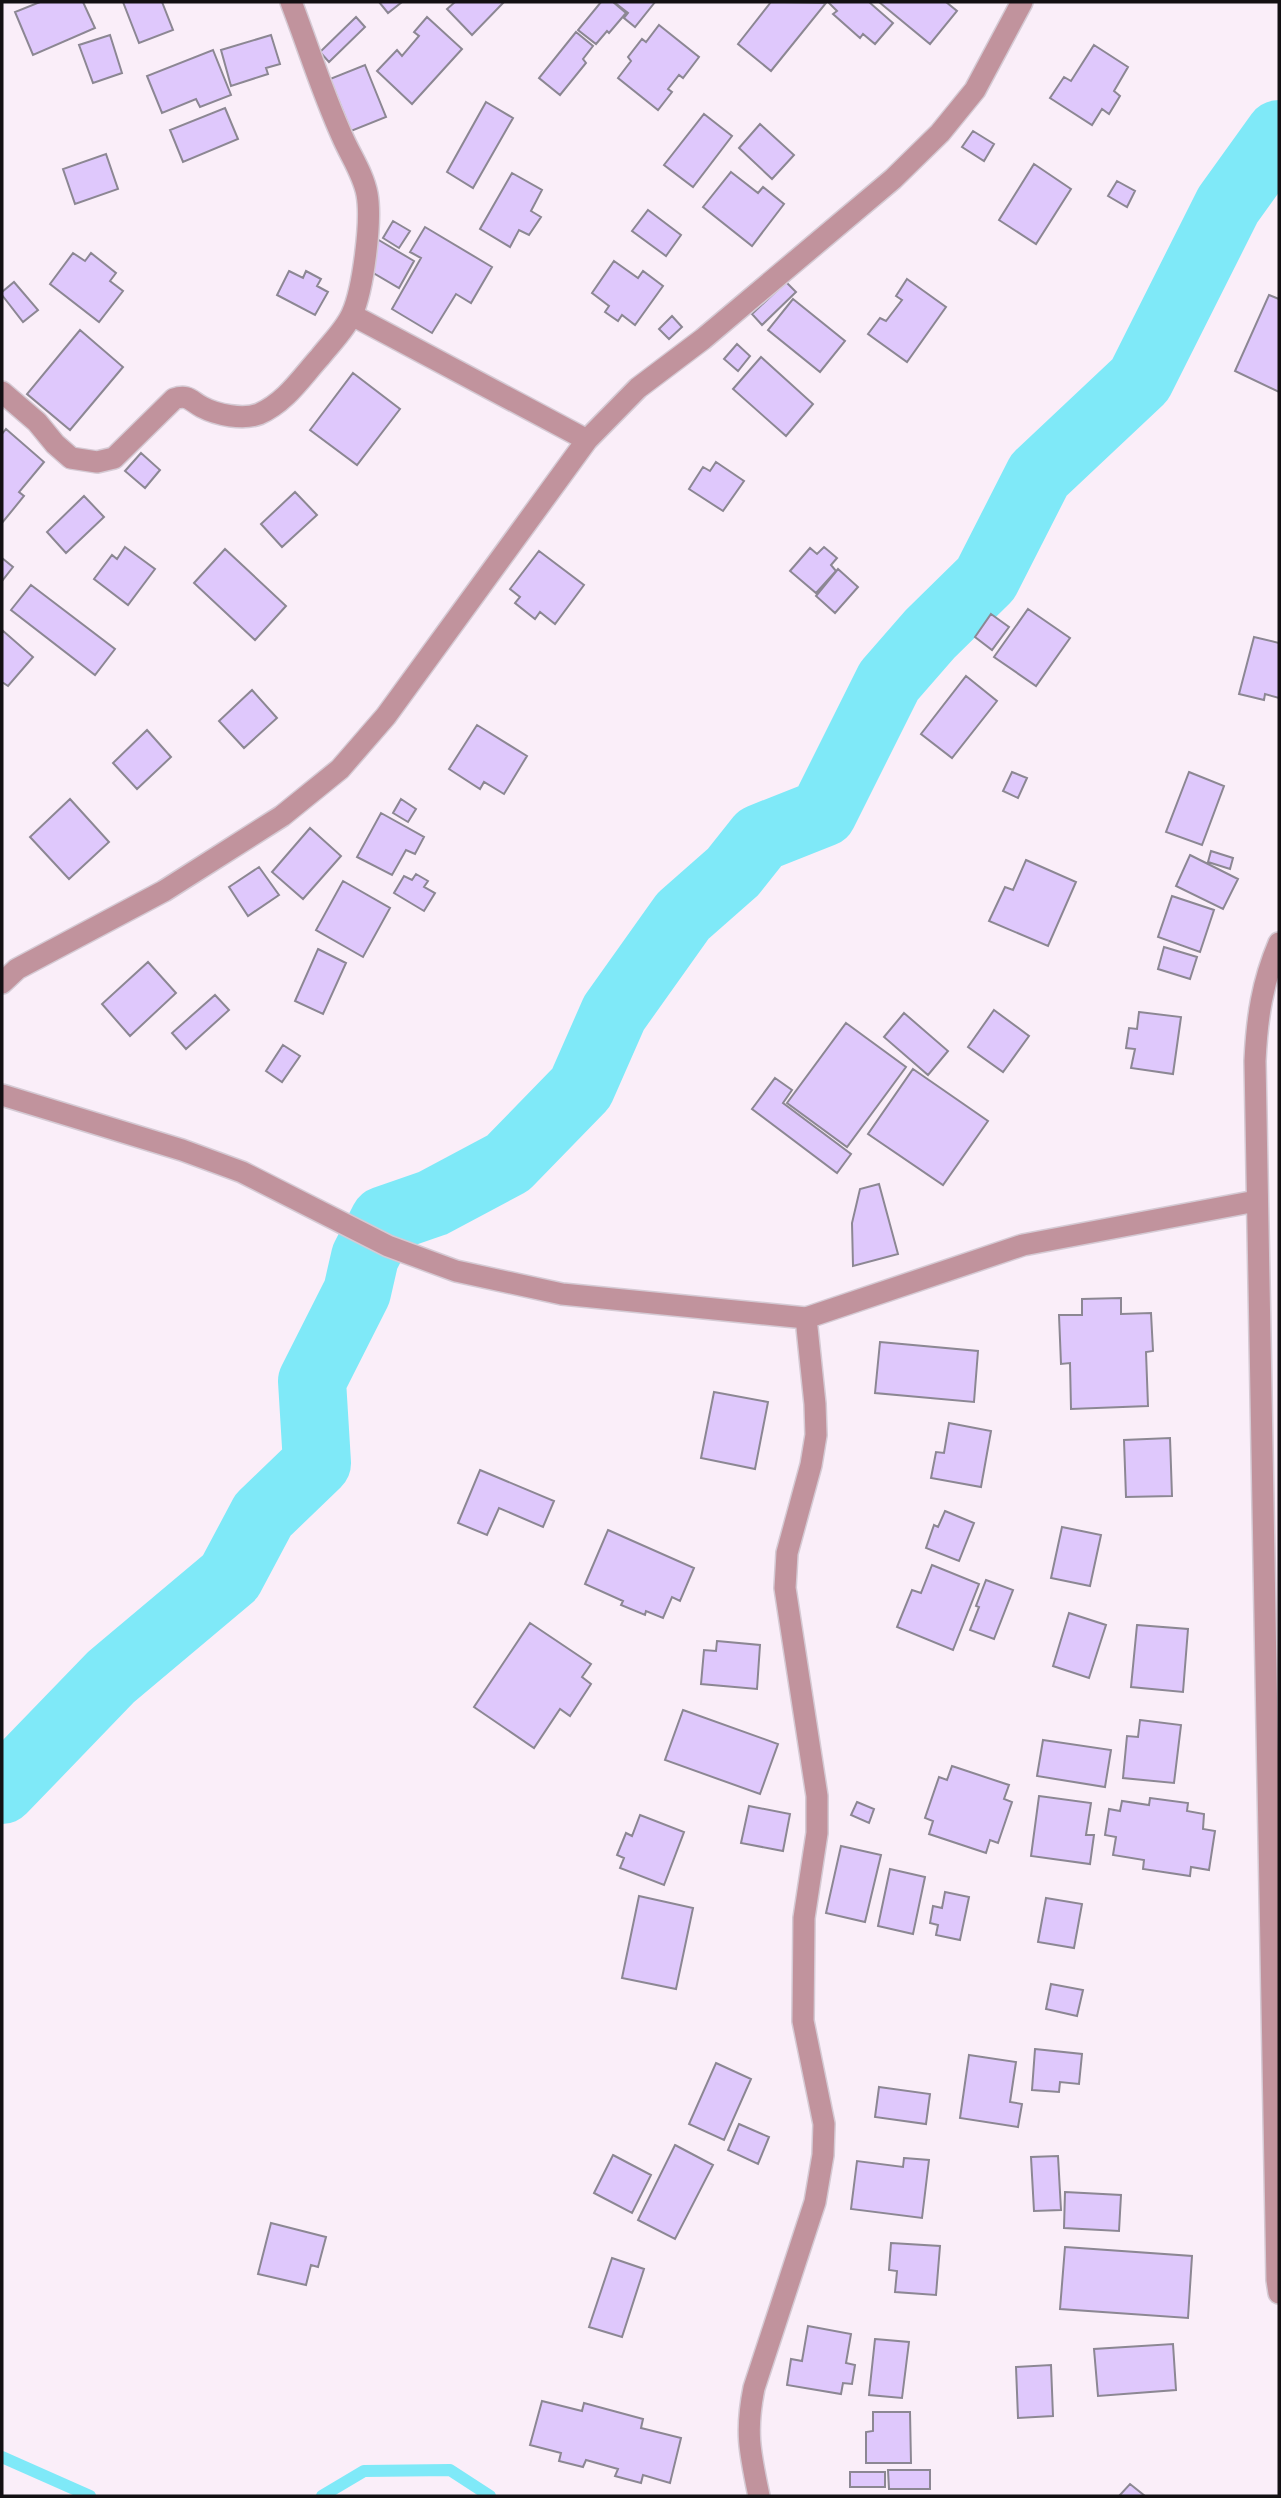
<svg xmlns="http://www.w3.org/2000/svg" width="1281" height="2498" font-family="Spectral,serif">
<rect width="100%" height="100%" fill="#faeef9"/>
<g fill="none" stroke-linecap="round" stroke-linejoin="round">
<!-- stream -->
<path stroke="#7fe9f8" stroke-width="12" d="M2,2457L90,2496
M322,2496L364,2471L450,2470L490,2496"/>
<!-- river -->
<path stroke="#7fe9f8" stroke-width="68" d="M2,1790L111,1677L230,1577L263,1515L317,1463L312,1381L357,1292L365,1257L384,1220L433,1203L508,1163L581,1088L614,1013L683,916L733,872L760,838L823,813L889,681L930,634L986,579L1039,475L1140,380L1228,205L1279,134"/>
</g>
<!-- building -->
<path fill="#dfc8fc" stroke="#8c8793" stroke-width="2" d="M40,2H83L95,28L33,55L15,12Z
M123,2H162L173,30L139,43Z
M379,2H402L388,13Z
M455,2H504L472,35L447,9Z
M601,2H613L626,13L609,33L607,31L596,44L578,30Z
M614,2H655L635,27L624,18L628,13Z
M771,2L826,3L771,71L738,44Z
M828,2H869L893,23L875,44L863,34L860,38L833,14L837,11Z
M879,2H946L957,11L930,44Z
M356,17L365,27L329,62L320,52Z
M427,17L462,49L412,104L377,71L397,50L402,56L419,36L414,32Z
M659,25L699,57L683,78L679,75L668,89L672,92L658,110L618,78L631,61L628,57L642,39L646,42Z
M576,32L593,46L583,59L586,63L560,95L539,78Z
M110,35L122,73L93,83L79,45Z
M271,35L280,64L266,68L268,74L231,86L221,50Z
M1094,45L1128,67L1114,91L1120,96L1109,114L1102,109L1092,125L1050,98L1064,77L1071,81Z
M213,50L231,95L200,107L196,99L162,113L147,76Z
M365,65L386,117L351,131L330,79Z
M486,102L513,118L473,188L447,172Z
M225,108L238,139L183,162L170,130Z
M704,114L732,136L693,187L664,165Z
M760,124L794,155L772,179L739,148Z
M973,131L994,144L984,161L962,147Z
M106,154L118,189L75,204L63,169Z
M1034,164L1071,189L1036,244L999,220Z
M731,172L758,193L763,187L784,204L752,246L703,207Z
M512,173L542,190L531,211L541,217L529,235L519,230L510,247L480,229Z
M1117,181L1135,191L1127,207L1108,196Z
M648,210L681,235L666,256L632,231Z
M393,221L410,231L399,248L383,238Z
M425,227L492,267L471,303L456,294L432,333L392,309L421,258L410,252Z
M377,239L414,261L399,288L370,271Z
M73,253L85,261L91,253L116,273L110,281L123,291L99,322L50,284Z
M614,261L638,278L643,271L663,286L635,325L622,315L618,321L605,312L609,306L592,293Z
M289,271L303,278L306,271L321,279L317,286L328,292L315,315L277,295Z
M907,279L946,307L907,362L868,334L880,318L886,321L902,300L896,296Z
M14,282L38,310L23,322L2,295V292Z
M786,282L796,292L762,325L752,314Z
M1269,295L1279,299V392L1235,371Z
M793,299L845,341L820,372L768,330Z
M672,316L682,327L669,339L659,329Z
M80,330L123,367L70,430L27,394Z
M737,344L750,356L738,371L724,359Z
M761,357L813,404L786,436L733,389Z
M353,373L400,409L357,465L310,430Z
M6,429L44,462L19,492L24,496L2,523V434Z
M141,453L160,470L145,488L125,471Z
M716,462L744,481L723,511L689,489L703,467L710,471Z
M295,492L317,515L282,547L261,524Z
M84,496L104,517L66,553L47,532Z
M125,547L155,569L128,605L94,579L112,555L117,559Z
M824,547L837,558L831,565L836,571L816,593L790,571L810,548L817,554Z
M225,549L286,606L255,640L194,583Z
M539,551L584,585L555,624L540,612L535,619L515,603L520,597L510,589Z
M2,558L13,567L2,581Z
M838,569L858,587L835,613L816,596Z
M31,585L115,649L95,675L11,610Z
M1028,609L1070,638L1036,686L994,657Z
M991,614L1009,627L992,650L975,637Z
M2,630L33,657L8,686L2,682Z
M1254,637L1279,643V698L1265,694L1264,700L1239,694Z
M966,676L997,701L952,758L921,734Z
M252,690L277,718L244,748L219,721Z
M477,725L527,756L504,794L484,782L480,789L449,769Z
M147,730L171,757L137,789L113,763Z
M1012,772L1027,778L1018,798L1003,791Z
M1189,772L1224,786L1202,845L1166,832Z
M70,799L109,842L69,879L30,837Z
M401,799L416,809L408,822L393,813Z
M381,813L424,837L415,854L406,850L392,875L357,857Z
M310,828L341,856L303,899L272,872Z
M1211,851L1233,858L1230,869L1208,862Z
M1190,855L1238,879L1223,909L1176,886Z
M1026,860L1076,882L1048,946L989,921L1005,887L1013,890Z
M259,867L279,895L248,916L229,887Z
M416,874L428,881L424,887L435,893L424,911L394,893L404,876L412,880Z
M343,881L390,908L363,957L316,930Z
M1172,896L1214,910L1200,952L1158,937Z
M1164,947L1197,957L1190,979L1158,969Z
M318,949L346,963L323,1014L295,1001Z
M148,962L176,993L130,1036L102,1004Z
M215,995L229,1010L186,1049L172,1033Z
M994,1010L1029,1036L1003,1072L968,1047Z
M1139,1012L1181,1017L1173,1074L1131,1068L1135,1049L1126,1048L1129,1028L1137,1029Z
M904,1013L948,1051L928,1075L884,1037Z
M846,1023L906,1067L847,1147L787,1103Z
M283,1045L300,1056L282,1082L266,1071Z
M913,1069L988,1121L943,1185L868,1134Z
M775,1078L792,1090L783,1103L851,1154L837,1173L752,1109Z
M879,1184L898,1254L853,1266L852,1223L860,1189Z
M1121,1298V1314L1151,1313L1153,1351L1146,1352L1148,1406L1071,1409L1070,1363L1061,1364L1059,1315H1082V1299Z
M880,1342L978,1351L974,1402L875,1393Z
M714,1392L768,1402L755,1469L701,1458Z
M949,1423L991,1431L981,1487L931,1478L936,1452L944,1453Z
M1170,1438L1172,1496L1126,1497L1124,1440Z
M480,1470L554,1501L543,1527L499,1508L487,1535L458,1523Z
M945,1511L974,1523L959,1561L926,1548L934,1525L938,1527Z
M1062,1527L1101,1535L1090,1586L1051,1578Z
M608,1530L694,1568L680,1601L672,1597L663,1618L646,1611L645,1615L621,1605L623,1601L585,1584Z
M932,1565L979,1584L953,1650L897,1627L912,1590L921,1593Z
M986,1580L1013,1590L994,1639L970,1630L979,1607L976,1606Z
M1069,1613L1106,1625L1089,1678L1053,1666Z
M530,1623L591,1664L582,1677L591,1684L570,1716L560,1709L534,1748L474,1707Z
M1137,1625L1188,1629L1183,1692L1131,1687Z
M717,1641L760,1645L757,1689L701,1684L704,1650L716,1651Z
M683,1710L778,1744L760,1794L665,1760Z
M1140,1720L1181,1725L1174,1783L1123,1778L1127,1736L1138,1737Z
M1043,1740L1111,1750L1105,1787L1037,1776Z
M952,1766L1009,1785L1004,1799L1012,1802L998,1843L990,1840L986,1853L929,1834L933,1821L925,1818L939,1777L947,1780Z
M1039,1796L1091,1803L1086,1835H1094L1090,1864L1031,1856Z
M1150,1798L1188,1803L1187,1811L1204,1814L1203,1829L1215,1831L1209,1870L1191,1867L1190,1876L1143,1869L1144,1860L1113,1855L1116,1837L1105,1835L1109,1809L1120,1811L1122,1801L1149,1805Z
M857,1802L874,1809L869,1823L851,1815Z
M749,1806L790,1814L783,1851L741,1843Z
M640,1815L684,1832L664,1885L620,1868L624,1858L617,1855L626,1833L632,1836Z
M841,1846L881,1855L865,1922L826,1913Z
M890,1869L925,1877L913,1934L878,1926Z
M945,1892L969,1897L960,1940L936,1935L938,1925L930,1923L933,1906L942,1908Z
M639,1896L693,1908L676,1989L622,1978Z
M1046,1898L1082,1904L1074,1948L1038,1942Z
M1051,1984L1083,1990L1077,2016L1046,2009Z
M1035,2049L1082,2054L1079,2084L1060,2082L1059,2092L1032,2090Z
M969,2055L1016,2062L1010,2102L1022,2104L1018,2127L960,2118Z
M716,2063L751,2079L724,2140L689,2124Z
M879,2087L930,2094L926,2124L875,2117Z
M739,2124L769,2137L758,2164L728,2150Z
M675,2145L713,2165L675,2239L638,2220Z
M613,2155L651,2175L632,2213L594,2193Z
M1058,2156L1061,2210L1034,2211L1031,2157Z
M904,2158L929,2160L922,2218L851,2209L857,2161L903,2167Z
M1065,2192L1121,2195L1119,2231L1064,2228Z
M271,2223L326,2237L318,2267L311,2265L306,2285L258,2274Z
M891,2243L940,2246L936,2295L895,2292L897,2271L889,2270Z
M1065,2247L1192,2256L1188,2318L1060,2309Z
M612,2258L644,2269L622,2337L589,2327Z
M808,2326L851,2334L846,2363L855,2365L852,2384L843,2383L841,2394L787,2385L791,2359L802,2361Z
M875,2339L909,2342L902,2398L869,2395Z
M1173,2344L1176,2390L1098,2396L1094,2349Z
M1051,2365L1053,2416L1018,2418L1016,2367Z
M542,2401L582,2411L584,2403L643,2419L641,2428L681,2438L670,2483L643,2475L641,2483L615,2476L618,2469L586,2460L583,2467L559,2461L561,2453L530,2445Z
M873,2412H910L911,2463H866V2432L873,2431Z
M888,2470H930V2489H889Z
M850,2472H885V2487H850Z
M1130,2484L1145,2496H1119Z"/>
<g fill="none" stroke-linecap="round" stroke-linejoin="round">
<!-- minor casing -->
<g stroke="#d5cad4" stroke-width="24">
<path id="minor" d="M352,315L587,440
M2,392L37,422L55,444L71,458L97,462L114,458L174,399C188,394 191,401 202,407C217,415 243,420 259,414C286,402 301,378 320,357C330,344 345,330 352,314C363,290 372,221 367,194C363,173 350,155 342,136C322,92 308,46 291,2
M1279,943C1262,983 1257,1018 1255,1061L1277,2280L1279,2293
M2,983L17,969L164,891L282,816L340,769L386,716L587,440L638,388L703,339L893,179L940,133L975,90L1022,2
M2,1095L182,1150L242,1172L388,1246L456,1271L562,1294L806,1318L1023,1245L1256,1201
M759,2496C750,2453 745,2432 754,2388L815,2202L823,2155L824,2124L803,2021L804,1918L817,1833V1796L785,1588L787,1553L811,1465L816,1435L815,1404L806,1318"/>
</g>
<!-- minor -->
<use href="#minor" stroke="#c1939d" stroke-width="21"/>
</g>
<!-- border -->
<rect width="1281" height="2498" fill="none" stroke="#131013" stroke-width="7"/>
</svg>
